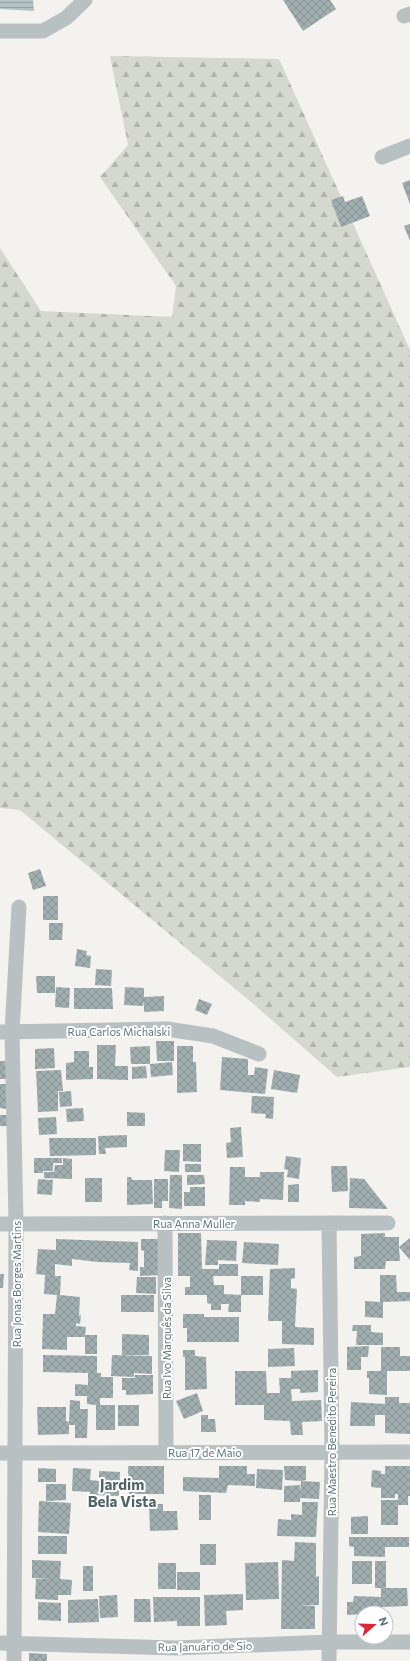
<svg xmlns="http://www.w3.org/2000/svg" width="410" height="1661" font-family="Commissioner,sans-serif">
<defs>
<pattern id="forest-firs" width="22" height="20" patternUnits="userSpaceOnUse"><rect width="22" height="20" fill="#d5d8cf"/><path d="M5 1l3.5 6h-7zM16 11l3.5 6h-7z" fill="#b0b4ad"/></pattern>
<pattern id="water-rules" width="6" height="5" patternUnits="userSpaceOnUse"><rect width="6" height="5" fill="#b0c2c1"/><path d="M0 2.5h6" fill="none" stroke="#92a2a2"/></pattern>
<pattern id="building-cross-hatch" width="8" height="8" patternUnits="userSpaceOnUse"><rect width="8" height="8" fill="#a1aeaf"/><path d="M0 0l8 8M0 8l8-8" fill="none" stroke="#869293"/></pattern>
</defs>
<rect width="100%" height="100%" fill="#f3f2ef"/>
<!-- forest -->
<path fill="url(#forest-firs)" d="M110,56L279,59L410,350V1067L337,1077L251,1002L20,810L0,808V248L41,311L172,317L176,286L100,177L128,145Z"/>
<!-- water -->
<path fill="url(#water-rules)" d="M0,0H33L34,11L0,9Z"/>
<!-- building -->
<path fill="url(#building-cross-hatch)" d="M283,0H330L336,9L303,31Z
M410,180V204L402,183Z
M343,196L345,202L362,196L370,216L341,227L331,200Z
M410,224V241L404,226Z
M40,869L46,886L33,890L28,873Z
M43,896H58V920H43Z
M49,923H63L62,940H49Z
M77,949L87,951L86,955L91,956L90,968L75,966Z
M96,969L112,970L111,986L95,985Z
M36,976H55V993H37Z
M56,987L70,988L69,1008L55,1007Z
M125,987L144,988V997L164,996V1011L144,1012V1001L143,1006L124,1005Z
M74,988H112L113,1009H74Z
M199,999L212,1004L207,1015L195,1010Z
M156,1041H174V1061H157Z
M97,1045H116L115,1066H128V1080L97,1079Z
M150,1046V1064L172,1062L173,1075L151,1077L150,1064H131L130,1047Z
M177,1046H193V1062H196L197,1092L177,1093Z
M54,1048L55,1068L35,1069V1049Z
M74,1051H89V1067H93V1079L66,1080V1063L74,1062Z
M222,1057L248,1059V1075H254L255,1067L268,1069L265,1094L220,1090Z
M0,1061H6V1079H0Z
M146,1066L147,1078L132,1079V1067Z
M61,1070L63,1091H58V1111L38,1112L36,1071Z
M274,1070L300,1075L297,1093L271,1089Z
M0,1084H6V1109L0,1108Z
M71,1091L72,1106L60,1107L59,1092Z
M252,1096L274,1097L273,1119L265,1118L266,1114L251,1113Z
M83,1108L84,1121L67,1122L66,1109Z
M127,1112L145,1113V1126H127Z
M0,1115H7V1126H0Z
M56,1117L57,1134L39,1135L38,1118Z
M241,1127L243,1157L227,1158L226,1143L231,1142L230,1128Z
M127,1135V1147L105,1148L106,1154H99L98,1136Z
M49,1138H96V1155L50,1156Z
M183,1144H201V1162L183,1161Z
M165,1150H180L179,1172L164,1171Z
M286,1156L301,1158L299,1179L287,1177L288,1170L284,1169Z
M34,1158H62V1163H53V1171H43V1173H34Z
M63,1158L72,1159V1179L44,1178V1172H54L55,1165H63Z
M185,1164H201V1172H185Z
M331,1166H347L348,1191L332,1192Z
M230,1167H245V1177H260V1172H284L283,1200L260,1199V1202L245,1201V1205H229Z
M170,1175H182V1209L169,1208Z
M187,1175H204L205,1184L187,1185Z
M127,1177H131L132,1180H152L153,1204L127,1205Z
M85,1178H102V1202H85Z
M350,1178L364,1179L388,1209L349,1208Z
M38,1179L53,1180L52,1195L37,1194Z
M154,1179H168V1201H162V1208H154Z
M299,1184V1202H288V1185Z
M190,1187H205V1206H184V1192H190Z
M178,1233H201L202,1269H219V1264H238V1276H213L214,1285H224V1294L241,1295V1312H228L229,1304H221V1310H211V1304L207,1303V1295H185V1287H190V1276H178Z
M385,1233V1237H399V1247L410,1238V1260L399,1247L400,1261H386L385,1269H354V1257L361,1256V1234Z
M56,1239L138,1242V1271L129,1270L130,1263L98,1262L72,1259V1266L55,1264V1276H61L60,1295L80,1297L79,1316L81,1315L80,1324L76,1323V1326L86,1327L85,1335H97V1354H85V1337H67V1350L42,1349L43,1314H55L57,1295L44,1294L45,1275L36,1274L38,1249L56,1250Z
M141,1239H161V1275L140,1276V1267H144V1251L141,1250Z
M207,1240L237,1241L236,1261L218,1260V1265H205Z
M244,1242L279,1244L278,1265L242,1263Z
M295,1268V1278L291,1279V1288L297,1289L295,1327L314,1328V1345L282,1344V1321H268L270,1269Z
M0,1274H4L3,1288H0Z
M380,1275H396L397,1292H410V1301L383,1302V1318L365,1317V1301L380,1302Z
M241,1276H263V1295H241Z
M137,1277H156V1294L136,1293Z
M121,1295H154V1312H121Z
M183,1314H204V1317H239V1342H187V1328H183Z
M353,1325H371V1332L383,1333V1345H356L357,1331H352Z
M122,1334L149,1335V1355H122Z
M369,1346L368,1357H361V1370H347V1347Z
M381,1347H400V1356H410V1371H387V1395L369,1394V1378H367V1371H381Z
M294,1348L295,1366L268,1367V1349Z
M183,1350H195V1356L206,1357L207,1389L185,1390V1357H183Z
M43,1355L97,1356V1373H101V1377H113V1398H100V1405H115V1430H96V1405L87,1404V1396H75V1384L88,1385V1373L43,1372Z
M112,1355L152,1356V1374L134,1373V1377L111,1376Z
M318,1370V1392L300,1393V1389H291L292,1401L321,1400L322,1421L302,1422L303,1435H291L290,1421L264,1420V1405H235V1371H266L267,1393H280L279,1378H291V1371Z
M135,1375H153V1394L126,1395V1390H122V1378H135Z
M197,1393L203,1411L184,1419L176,1401Z
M385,1397H399V1403H410V1434L385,1433V1415H375V1426H350L351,1402L385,1404Z
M70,1400L80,1401V1409H88L87,1438H75V1425H69V1434L38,1435L37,1407H66V1421L69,1422Z
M118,1405H139V1426H118Z
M201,1415H208V1419H215L216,1432H201Z
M128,1466H164V1494H129Z
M219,1466H247V1474H255V1486L228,1485L226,1493L183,1491V1477L219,1478Z
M284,1466H306V1480L301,1481L285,1480Z
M385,1466H410V1496H408V1505H398V1525H381V1500H398V1494H395V1498H381V1488L371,1487L372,1470L381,1471V1474H385Z
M38,1468L56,1469V1482H38Z
M73,1468L91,1469L90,1480L99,1481V1471L120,1472L119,1496L90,1495V1492L72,1491Z
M257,1469L283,1470L282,1490L256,1488Z
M301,1481L320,1482L319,1499L300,1498V1502H284V1486L300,1485V1494Z
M46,1484H66V1500L46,1501Z
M199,1495H211V1520H199Z
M39,1501L71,1503L69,1534L38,1532Z
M302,1502H318L316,1537L277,1536L278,1519L291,1520V1514L302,1515Z
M149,1504H163V1511H177L178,1530L150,1531Z
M368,1516V1534H351V1517Z
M38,1536H67V1554H38Z
M349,1537H409V1547H385V1557L354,1556V1547L349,1546Z
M295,1542L316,1543V1577L319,1576V1605H299L315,1606V1629H281L282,1560L294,1561Z
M200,1544H216V1565H200Z
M32,1560L61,1561L60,1579L72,1580L71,1595H58V1600L35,1599L36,1579H49L32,1578Z
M352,1561H372V1584H352Z
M375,1561H386V1588H375Z
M278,1562L279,1599L246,1600L245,1563Z
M158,1563H176V1589H158Z
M83,1566H93V1591H83Z
M177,1572H200V1590H177Z
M381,1588H407L408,1606L381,1607V1613L347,1615V1602H353L354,1596L381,1597Z
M243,1594V1610L226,1611L227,1625L205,1626L204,1595Z
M117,1595L118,1617L100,1618L99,1596Z
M153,1597H200V1626H177V1621L154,1622Z
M98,1599L99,1622L68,1623V1600Z
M134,1599H150L151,1622H134Z
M38,1602L61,1603V1621L38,1620Z
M29,1653L47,1654V1661H29Z"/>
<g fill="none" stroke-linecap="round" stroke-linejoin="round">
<!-- minor -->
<path stroke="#b9c0c1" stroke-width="15" d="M404,16L410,14
M0,31H43L66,18L85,0
M382,157L410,146
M0,1032L167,1029L213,1036L259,1054
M165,1223L166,1453
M329,1223L332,1452L329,1661
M0,1224L388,1223
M0,1453L410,1452
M0,1643L176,1648L329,1642H410
M14,1661L16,1223L12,1032L19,907"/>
</g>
<g text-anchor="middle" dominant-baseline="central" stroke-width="4" stroke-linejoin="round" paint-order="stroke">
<!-- street labels -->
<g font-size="11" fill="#5f777a" stroke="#fff">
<text x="119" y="1031">Rua Carlos Michalski</text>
<text x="194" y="1223">Rua Anna Muller</text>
<text transform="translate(16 1284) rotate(-90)">Rua Jonas Borges Martins</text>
<text transform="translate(166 1338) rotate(-90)">Rua Ivo Marquês da Silva</text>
<text transform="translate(331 1442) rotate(-90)">Rua Maestro Benedito Pereira</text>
<text x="205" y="1452">Rua 17 de Maio</text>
<text transform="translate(205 1646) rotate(-1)">Rua Januário de Sio</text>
</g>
<!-- district labels -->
<g font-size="15" font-weight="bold" fill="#516365" stroke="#fff">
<text x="122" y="1484">Jardim<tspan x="122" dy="17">Bela Vista</tspan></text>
</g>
</g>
<!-- north arrow -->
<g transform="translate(374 1625) rotate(70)"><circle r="19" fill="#ffffff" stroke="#bfc9ca"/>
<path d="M0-3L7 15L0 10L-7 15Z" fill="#dc273a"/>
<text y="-6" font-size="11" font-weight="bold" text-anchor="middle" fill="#5f777a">N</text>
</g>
</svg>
